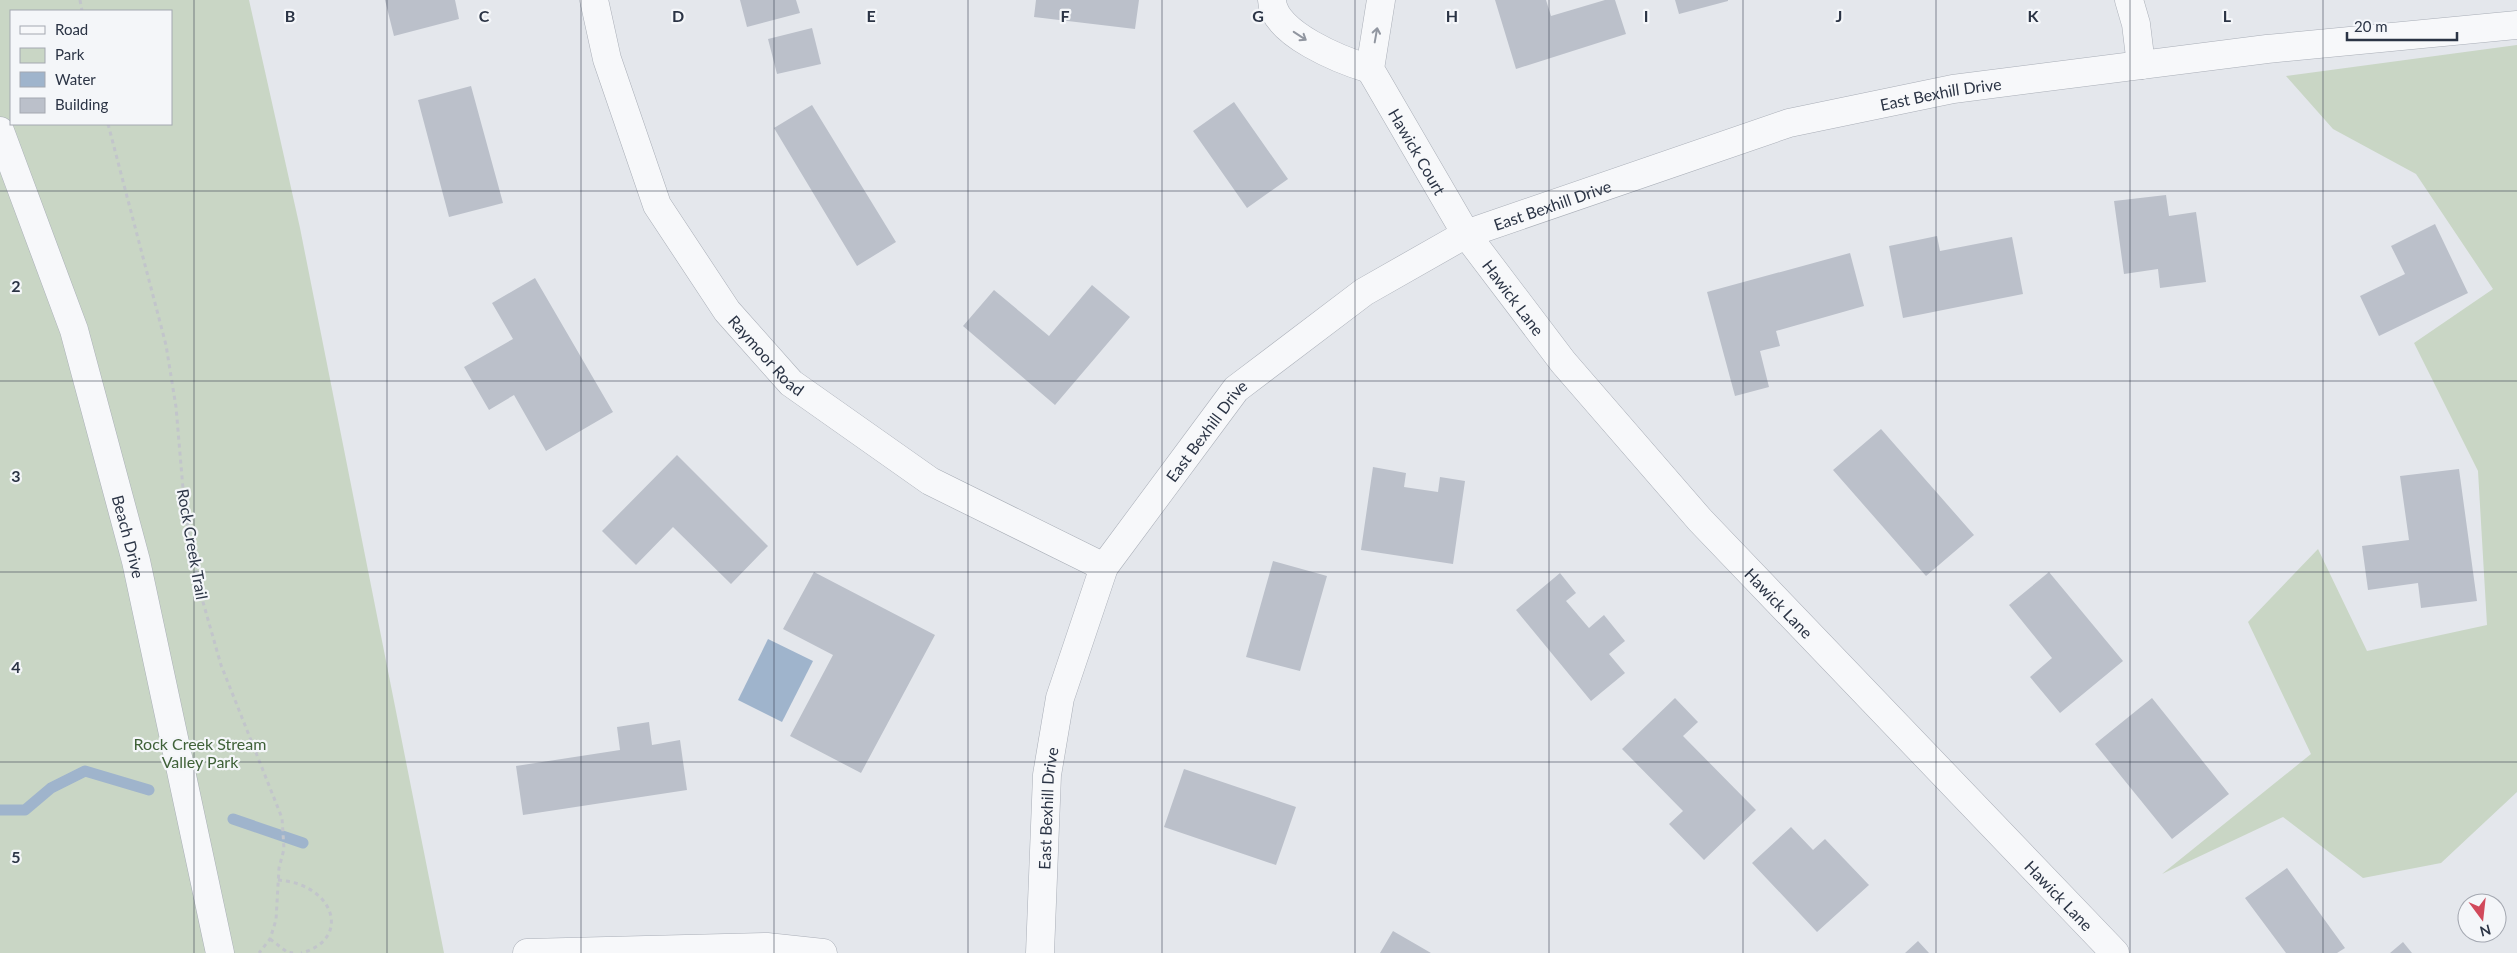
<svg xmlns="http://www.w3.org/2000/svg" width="2517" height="953" font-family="Lato,sans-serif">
<rect width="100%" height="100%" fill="#e4e7ec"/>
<!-- green -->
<path fill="#c9d6c5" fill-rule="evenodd" d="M0,0H249L300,228L444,953H0ZM11,11H171V124H11Z
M2517,45V792L2441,863L2363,878L2283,817L2162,874L2311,754L2248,622L2318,549L2367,651L2487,625L2478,471L2414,343L2493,289L2416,174L2333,129L2286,76Z"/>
<!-- water -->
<path fill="#9fb4cc" d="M768,639L813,661L782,722L738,700Z"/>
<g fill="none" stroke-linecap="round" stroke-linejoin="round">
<!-- stream -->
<path stroke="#9fb4cc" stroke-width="11" d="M0,810H25L51,788L85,771L149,790
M233,819L303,843"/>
</g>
<!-- building -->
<path fill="#bbc0ca" d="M385,0H455L459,19L394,36Z
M740,0H796L800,13L747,27Z
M1036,0H1139L1135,29L1034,17Z
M1495,0H1546L1551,16L1605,0H1615L1626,34L1516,69Z
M1675,0H1728V1L1679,14Z
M812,28L821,64L777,74L768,39Z
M471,86L503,203L449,217L418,100Z
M1234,102L1288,179L1247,208L1193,131Z
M812,105L896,242L857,266L774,128Z
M2166,195L2169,216L2196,212L2206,282L2160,288L2158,269L2124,274L2114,201Z
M2435,224L2468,293L2379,336L2360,296L2405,274L2391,246Z
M1937,236L1940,251L2012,237L2023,294L1903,318L1889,246Z
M1850,253L1864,306L1776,331L1780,346L1760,351L1769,387L1735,396L1707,292Z
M535,278L613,412L546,451L514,395L489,410L464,367L513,339L492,303Z
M1092,285L1130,317L1055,405L963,326L994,290L1049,336Z
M1881,429L1974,535L1926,576L1833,470Z
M677,455L768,546L731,584L673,527L636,565L602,531Z
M1373,467L1406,473L1404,487L1438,492L1440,477L1465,481L1453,564L1361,550Z
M2459,469L2477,601L2421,608L2418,583L2368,590L2362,546L2409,540L2400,476Z
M1273,561L1327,576L1300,671L1246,657Z
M814,572L935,635L861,773L790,736L833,655L783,629Z
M2049,572L2123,661L2060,713L2030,677L2052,658L2009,605Z
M1560,573L1576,593L1566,601L1589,628L1604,615L1625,641L1609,654L1625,673L1591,701L1516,610Z
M1675,698L1698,722L1683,736L1756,810L1704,860L1669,824L1683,811L1622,749Z
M2152,698L2229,794L2172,839L2095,744Z
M649,722L652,745L680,740L687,790L523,815L516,766L620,750L617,727Z
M1184,769L1296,807L1276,865L1164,827Z
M1791,827L1813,850L1825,839L1869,885L1817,932L1752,863Z
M2287,868L2345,948L2337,953H2286L2245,898Z
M1393,931L1431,953H1380Z
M1918,941L1929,953H1905Z
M2403,942L2412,953H2390Z"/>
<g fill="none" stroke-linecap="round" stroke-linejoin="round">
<!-- minor casing -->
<g stroke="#a9aeb7" stroke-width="29">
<g id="minor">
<path id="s1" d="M594,0L607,59L657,205L727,311L791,383L930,481L1104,567"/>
<path d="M1272,0C1273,34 1343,61 1370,69"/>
<path id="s2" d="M1381,0L1370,69L1466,234L1563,362L1700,520L2115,953"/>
<path d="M2129,0L2136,24L2141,65"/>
<path d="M527,953L767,947L823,953"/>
<path id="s3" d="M1040,953L1047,775L1060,698L1104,567L1236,389L1364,292L1466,234L1789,123L1953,89L2267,49L2517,25"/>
</g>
</g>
<!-- tertiary casing -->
<g stroke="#a9aeb7" stroke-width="29">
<g id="tertiary">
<path id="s4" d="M0,131L74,330L136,561L220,953"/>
</g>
</g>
<!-- path -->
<path stroke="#c2c5cb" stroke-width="3" stroke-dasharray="4 4" stroke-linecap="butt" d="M80,0L82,11
M108,124L166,345L176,407L185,512L201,595L221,665L282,818L284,849L279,868L276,920L270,939L259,953
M278,880C286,881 294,882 301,885C339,900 344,942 301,953
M270,939L287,952L293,953"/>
<!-- minor -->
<use href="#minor" stroke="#f7f8fa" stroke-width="28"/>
<!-- tertiary -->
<use href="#tertiary" stroke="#f7f8fa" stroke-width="28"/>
</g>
<!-- one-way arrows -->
<defs><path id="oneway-shaft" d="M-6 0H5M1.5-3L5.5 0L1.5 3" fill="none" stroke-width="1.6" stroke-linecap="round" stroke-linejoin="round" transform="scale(1.25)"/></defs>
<g stroke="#9196a0">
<use href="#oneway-shaft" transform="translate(1376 35) rotate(-80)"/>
<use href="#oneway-shaft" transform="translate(1300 36) rotate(33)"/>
</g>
<!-- grid -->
<path fill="none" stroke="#2b3445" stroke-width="1" stroke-opacity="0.55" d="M194,0V953M387,0V953M581,0V953M774,0V953M968,0V953M1162,0V953M1355,0V953M1549,0V953M1743,0V953M1936,0V953M2130,0V953M2323,0V953M0,191H2517M0,381H2517M0,572H2517M0,762H2517"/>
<g text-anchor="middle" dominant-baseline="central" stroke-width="4.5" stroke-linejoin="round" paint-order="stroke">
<!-- street labels -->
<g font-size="16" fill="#2b3445" stroke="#f4f6f9">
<text stroke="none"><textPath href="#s3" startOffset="1390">East Bexhill Drive</textPath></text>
<text stroke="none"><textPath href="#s2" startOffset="165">Hawick Court</textPath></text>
<text stroke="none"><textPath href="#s3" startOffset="985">East Bexhill Drive</textPath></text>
<text stroke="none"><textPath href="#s2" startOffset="340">Hawick Lane</textPath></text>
<text stroke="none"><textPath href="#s1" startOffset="401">Raymoor Road</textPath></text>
<text stroke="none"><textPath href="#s3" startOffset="565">East Bexhill Drive</textPath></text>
<text stroke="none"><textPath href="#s4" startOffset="426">Beach Drive</textPath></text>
<text transform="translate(193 544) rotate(80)">Rock Creek Trail</text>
<text stroke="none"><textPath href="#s2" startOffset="745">Hawick Lane</textPath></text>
<text stroke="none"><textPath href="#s3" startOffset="145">East Bexhill Drive</textPath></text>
<text stroke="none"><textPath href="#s2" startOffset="1150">Hawick Lane</textPath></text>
</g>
<!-- park labels -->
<g font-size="16" fill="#3f6138" stroke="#f4f6f9">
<text x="200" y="743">Rock Creek Stream<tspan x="200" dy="18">Valley Park</tspan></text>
</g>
</g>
<g font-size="16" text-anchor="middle" font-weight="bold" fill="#2b3445" stroke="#f4f6f9" stroke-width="4.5" stroke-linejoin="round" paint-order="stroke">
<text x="290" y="22">B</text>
<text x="484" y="22">C</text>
<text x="678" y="22">D</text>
<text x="871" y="22">E</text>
<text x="1065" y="22">F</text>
<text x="1258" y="22">G</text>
<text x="1452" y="22">H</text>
<text x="1646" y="22">I</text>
<text x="1839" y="22">J</text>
<text x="2033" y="22">K</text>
<text x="2227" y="22">L</text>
<text x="16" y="292">2</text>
<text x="16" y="482">3</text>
<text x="16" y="673">4</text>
<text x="16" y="863">5</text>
</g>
<!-- legend -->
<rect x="10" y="10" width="162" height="115" fill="#f4f6f9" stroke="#a4a8b1"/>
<rect x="20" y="26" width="25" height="8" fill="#f7f8fa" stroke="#a4a8b1"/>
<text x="55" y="35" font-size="15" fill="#2b3445">Road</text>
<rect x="20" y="48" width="25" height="15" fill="#c9d6c5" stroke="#a4a8b1"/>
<text x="55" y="60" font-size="15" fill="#2b3445">Park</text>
<rect x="20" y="72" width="25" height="15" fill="#9fb4cc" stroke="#a4a8b1"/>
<text x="55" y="85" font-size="15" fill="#2b3445">Water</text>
<rect x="20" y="98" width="25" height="15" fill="#bbc0ca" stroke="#a4a8b1"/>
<text x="55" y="110" font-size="15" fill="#2b3445">Building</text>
<!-- north arrow -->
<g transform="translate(2482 918) rotate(165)"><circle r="24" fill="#f4f6f9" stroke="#a4a8b1"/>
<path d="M0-4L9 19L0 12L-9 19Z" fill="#d1495b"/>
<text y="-8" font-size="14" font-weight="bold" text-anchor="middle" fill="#2b3445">N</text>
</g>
<!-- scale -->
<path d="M2347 32v8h110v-8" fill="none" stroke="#2b3445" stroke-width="2.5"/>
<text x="2354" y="32" font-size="15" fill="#2b3445" stroke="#f4f6f9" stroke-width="4" paint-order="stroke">20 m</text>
</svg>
